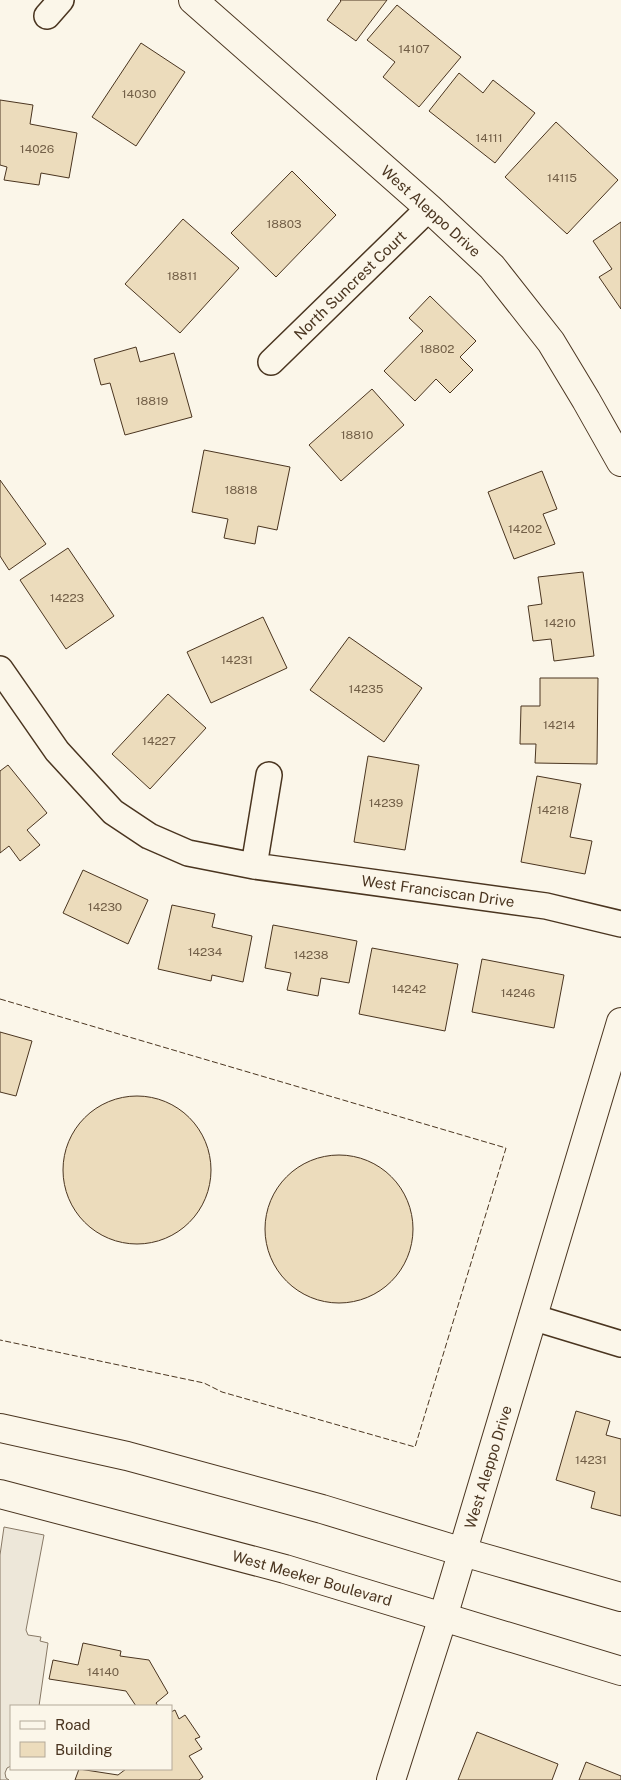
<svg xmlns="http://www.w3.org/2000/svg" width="621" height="1780" font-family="'Public Sans',sans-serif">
<rect width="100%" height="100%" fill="#fbf6e9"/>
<!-- parking -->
<path fill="#ede7d9" stroke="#887966" d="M4,1527L44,1535L26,1630L28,1635L41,1637L40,1641L48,1643L39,1706H11V1766L7,1768L5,1773L6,1778L9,1780H0V1555Z"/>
<!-- building -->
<path fill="#ecdcbc" stroke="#4a3520" d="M340,0H387L356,41L327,20L341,1Z
M397,5L461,57L419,107L383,77L395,62L367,40Z
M141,43L185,72L136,146L92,117Z
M459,73L483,93L493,80L535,113L495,163L429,111Z
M0,100L33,105L30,124L77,133L69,178L41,173L39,185L4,180L7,167L0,165Z
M556,122L618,180L567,234L505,177Z
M292,171L336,215L276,277L231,233Z
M183,219L239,268L180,333L125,284Z
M621,222V309L599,277L612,269L593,241Z
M430,296L476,341L460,357L473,370L450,393L436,379L415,401L384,371L423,331L409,318Z
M136,347L140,362L174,353L192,417L125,435L110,383L101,385L94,359Z
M372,389L404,425L341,481L309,445Z
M204,450L290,467L277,530L258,526L255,544L224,538L228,519L192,512Z
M542,471L557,509L543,514L555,544L514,559L488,492Z
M0,480L46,544L9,570L0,556Z
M68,548L114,616L66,649L20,580Z
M583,572L594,656L554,661L551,639L533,641L528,606L542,604L538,577Z
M263,617L287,668L211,703L187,652Z
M349,637L422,688L384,742L310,690Z
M540,678H598L597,764L535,763L536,744H520L521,706H540Z
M168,694L206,728L150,789L112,754Z
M368,756L419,765L405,850L354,842Z
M8,765L47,813L27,830L40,845L20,861L9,846L0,853V771Z
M537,776L581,784L570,837L592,841L585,874L521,862Z
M83,870L148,900L128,944L63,913Z
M172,905L215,914L212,927L252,936L243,982L212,975L211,981L158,969Z
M273,925L357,941L349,983L321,978L318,996L287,990L291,973L265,968Z
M372,948L458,964L445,1031L359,1014Z
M482,959L564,975L554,1028L472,1012Z
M0,1032L32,1041L16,1096L0,1092Z
M63 1170a74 74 0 1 1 148 0a74 74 0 1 1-148 0Z
M265 1229a74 74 0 1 1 148 0a74 74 0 1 1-148 0Z
M576,1411L610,1421L606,1435L621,1439V1516L591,1508L595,1492L556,1480Z
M83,1643L121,1651L120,1656L149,1660L168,1693L156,1703L158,1706H136L126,1691L49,1679L53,1660L78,1665Z
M175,1710L179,1719L185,1715L200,1737L195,1739L202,1749L189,1756L203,1777L199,1780H75L79,1769L118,1775L126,1769H171V1712Z
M477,1732L558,1764L552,1780H458Z
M586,1762L621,1776V1780H579Z"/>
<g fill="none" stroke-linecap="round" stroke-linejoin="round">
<!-- minor casing -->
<g stroke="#4a3520" stroke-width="28">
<path id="minor" d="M47,16L61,0
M271,362L429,208
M0,669L57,751L113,812L149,836L188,853L254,866L546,906L621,924
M254,866L269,775
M532,1317L621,1344"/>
</g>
<!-- tertiary casing -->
<g stroke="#4a3520" stroke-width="30">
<path id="tertiary" d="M193,0L429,208L492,267L551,342L586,400L621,462
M391,1780L443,1617L621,1022"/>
</g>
<!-- secondary casing -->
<g stroke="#4a3520" stroke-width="30">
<path id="secondary" d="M0,1428L127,1456L322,1509L463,1552L621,1597
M0,1494L285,1569L621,1671"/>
</g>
<!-- minor -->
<use href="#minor" stroke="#fbf6e9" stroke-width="25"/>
<!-- tertiary -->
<use href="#tertiary" stroke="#fbf6e9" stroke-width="28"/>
<!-- secondary -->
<use href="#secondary" stroke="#fbf6e9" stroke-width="28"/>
<!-- fence -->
<path stroke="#4a3520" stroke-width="1" stroke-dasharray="6 2.5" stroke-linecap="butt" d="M0,999L506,1148L415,1447L222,1392L204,1383L0,1340"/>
</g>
<g text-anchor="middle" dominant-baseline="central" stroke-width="4" stroke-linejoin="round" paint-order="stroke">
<!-- number labels -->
<g font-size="12" fill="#725f47">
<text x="414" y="49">14107</text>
<text x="139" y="94">14030</text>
<text x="489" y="138">14111</text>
<text x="37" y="149">14026</text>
<text x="562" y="178">14115</text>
<text x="284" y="224">18803</text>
<text x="182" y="276">18811</text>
<text x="437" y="349">18802</text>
<text x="152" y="401">18819</text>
<text x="357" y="435">18810</text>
<text x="241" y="490">18818</text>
<text x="525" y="529">14202</text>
<text x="67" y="598">14223</text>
<text x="560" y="623">14210</text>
<text x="237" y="660">14231</text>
<text x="366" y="689">14235</text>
<text x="559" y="725">14214</text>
<text x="159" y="741">14227</text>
<text x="386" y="803">14239</text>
<text x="553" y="810">14218</text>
<text x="105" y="907">14230</text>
<text x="205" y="952">14234</text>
<text x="311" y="955">14238</text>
<text x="409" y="989">14242</text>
<text x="518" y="993">14246</text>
<text x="591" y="1460">14231</text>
<text x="103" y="1672">14140</text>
</g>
<!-- street labels -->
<g font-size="15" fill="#4a3520" stroke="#fbf6e9">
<text transform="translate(431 211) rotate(42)">West Aleppo Drive</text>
<text transform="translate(350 285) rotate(-44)">North Suncrest Court</text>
<text transform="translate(438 891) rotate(8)">West Franciscan Drive</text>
<text transform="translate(488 1467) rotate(-73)">West Aleppo Drive</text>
<text transform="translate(312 1578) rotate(16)">West Meeker Boulevard</text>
</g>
</g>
<!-- legend -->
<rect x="10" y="1705" width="162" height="65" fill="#fbf6e9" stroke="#b4a999"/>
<rect x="20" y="1721" width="25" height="8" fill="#fbf6e9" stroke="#b4a999"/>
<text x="55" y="1730" font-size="15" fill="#4a3520">Road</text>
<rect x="20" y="1742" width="25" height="15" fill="#ecdcbc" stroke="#b4a999"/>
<text x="55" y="1755" font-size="15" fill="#4a3520">Building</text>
</svg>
